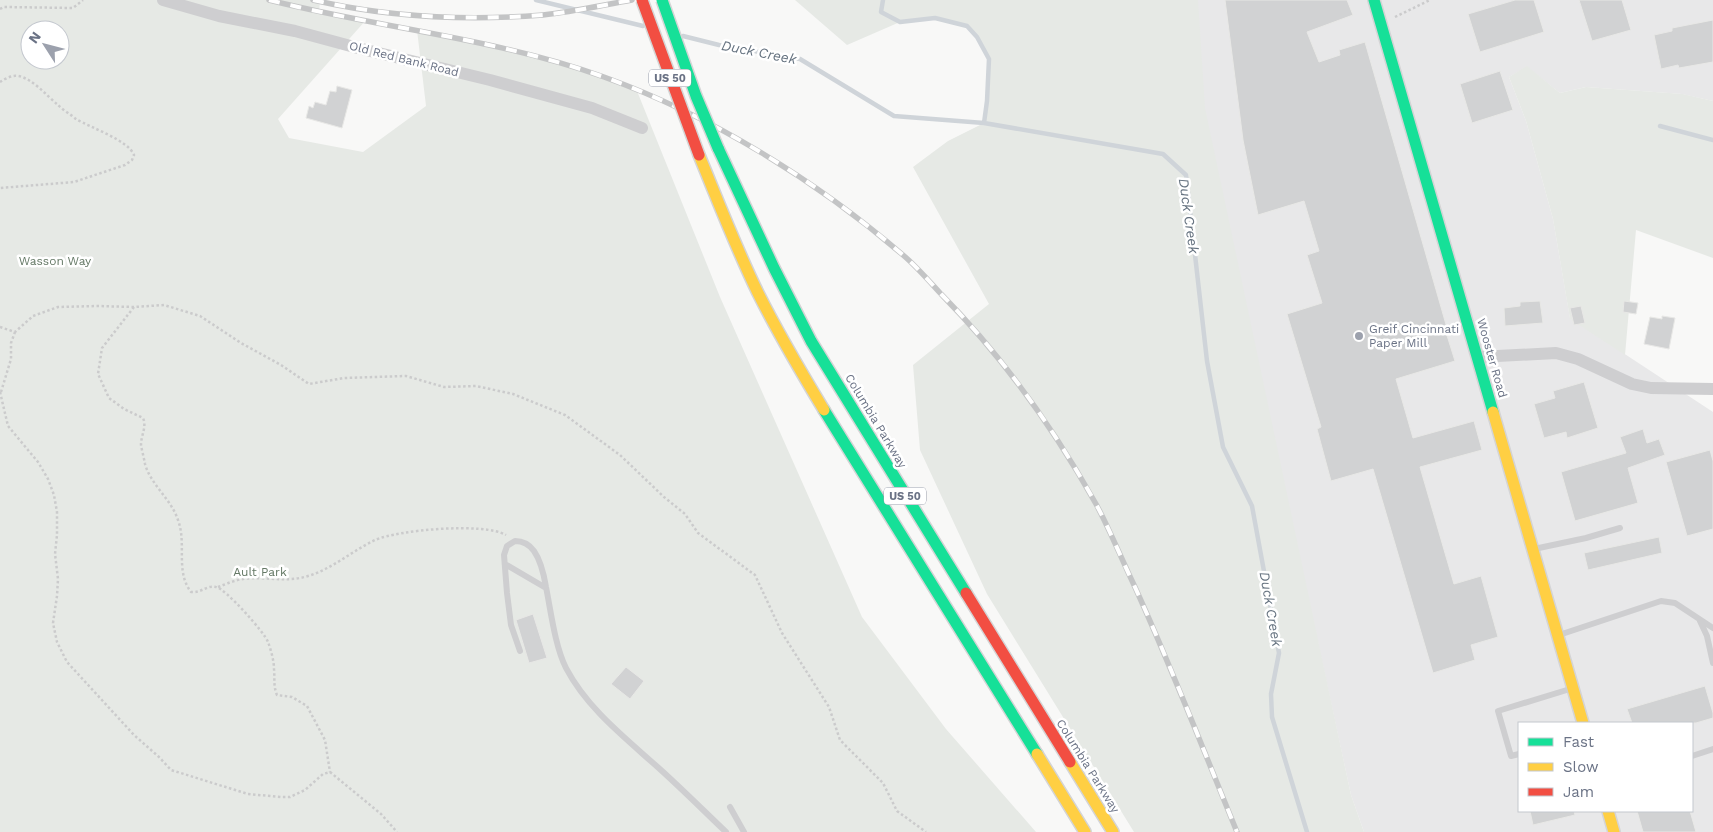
<svg xmlns="http://www.w3.org/2000/svg" width="1713" height="832" font-family="'Work Sans',sans-serif">
<rect width="100%" height="100%" fill="#f8f8f7"/>
<!-- built -->
<path fill="#e8e8e9" fill-rule="evenodd" d="M1179,0H1713V101L1682,94L1586,87L1560,93L1527,67L1509,77L1526,121L1553,219L1570,318L1713,412V832H1364L1351,795ZM1519,723H1692V811H1519Z"/>
<!-- green -->
<path fill="#e6e9e5" fill-rule="evenodd" d="M0,0H320L319,13L366,20L278,119L289,138L363,152L426,106L417,30C460,38 504,46 546,58C577,67 608,78 637,91L720,297L862,617L946,729L1036,832H0ZM30,30H60V60H30Z
M795,0H1198L1205,108L1351,795L1364,832H1134L987,594L920,450L913,365L989,304L913,167L948,141L984,123L987,101L989,59L977,37L967,26L935,18L900,22L847,45Z
M1527,66L1560,93L1586,87L1683,94L1713,101V258L1636,230L1625,355L1570,319L1553,219L1526,121L1509,77Z"/>
<g fill="none" stroke-linecap="round" stroke-linejoin="round">
<!-- stream -->
<path stroke="#cfd4d9" stroke-width="4.5" d="M536,0L643,26
M883,0L881,12L900,22L935,18L967,26L977,37L989,59L987,101L984,123
M683,36L719,45L800,59L894,116L984,123L1163,154L1186,175L1207,361L1223,447L1252,506L1279,653L1271,694L1272,717L1307,832
M1660,126L1713,140"/>
</g>
<!-- building -->
<path fill="#d1d2d3" stroke="#e8e8e6" d="M1225,0H1347L1353,15L1307,32L1319,62L1340,55L1339,50L1365,42L1447,328L1445,329L1455,361L1396,379L1413,438L1474,421L1482,450L1420,467L1454,584L1481,576L1498,637L1471,645L1475,660L1433,673L1373,469L1331,481L1317,429L1321,427L1287,314L1322,303L1307,255L1319,251L1304,201L1258,215L1243,140Z
M1515,0H1534L1544,32L1480,52L1468,14Z
M1579,0H1622L1631,30L1592,41Z
M1713,20V62L1679,68L1678,65L1661,69L1654,35L1672,31V28Z
M1500,71L1513,110L1472,123L1460,84Z
M337,86L352,90L342,128L306,118L309,106L313,108L315,102L326,105L330,91L336,92Z
M1540,301L1543,323L1505,326L1504,308L1520,306V302Z
M1624,301L1638,303L1636,314L1623,312Z
M1581,306L1585,323L1574,325L1570,308Z
M1662,316L1675,318L1669,349L1644,344L1650,317L1662,319Z
M1584,382L1598,428L1567,438L1566,432L1544,438L1534,404L1555,398L1553,391Z
M1643,429L1647,443L1659,439L1665,455L1628,468L1638,503L1575,521L1561,472L1626,453L1620,437Z
M1710,450L1713,461V529L1687,536L1666,462Z
M1659,537L1662,553L1588,570L1584,553Z
M533,614L547,658L529,663L516,620Z
M626,667L644,681L630,699L611,684Z
M1705,686L1713,713V718L1696,723H1632L1627,709Z
M1530,811H1574L1575,815L1533,825Z
M1637,811H1690L1696,832H1643Z"/>
<g fill="none" stroke-linecap="round" stroke-linejoin="round">
<!-- fast casing -->
<g stroke="#d4d4d5" stroke-width="14">
<path id="fast" d="M1374,0L1493,412
M718,148L774,268L811,341L966,593
M824,410L1037,754"/>
</g>
<!-- slow casing -->
<g stroke="#d4d4d5" stroke-width="14">
<path id="slow" d="M699,155C718,201 736,248 758,293C778,333 801,372 824,410
M1493,412L1583,723
M1037,754L1085,832
M1070,762L1113,832
M1608,811L1614,832"/>
</g>
<!-- jam casing -->
<g stroke="#d4d4d5" stroke-width="14">
<path id="jam" d="M966,593L1070,762"/>
</g>
<!-- path -->
<path stroke="#cbcbcc" stroke-width="2.5" stroke-dasharray="2.5 2.5" stroke-linecap="butt" d="M0,9L4,7L73,8L83,0
M1395,17L1430,0
M0,82C5,79 11,75 18,76C32,78 47,96 58,105C63,110 70,114 76,119C91,128 128,140 134,155L132,160L125,165L74,182L0,188
M134,307L102,348L98,374L109,398L124,409L143,418C147,427 141,435 141,445C142,451 144,458 145,464C151,485 171,499 178,520C187,544 175,571 191,592C202,593 206,585 216,587C225,588 265,633 268,642C271,650 274,661 274,669C275,679 273,685 277,695L292,697L307,706L325,740L330,772
M0,327L15,332L33,316L58,307L98,306L134,307L164,305L200,316L241,343L281,365L309,384L344,378L406,376L444,387L476,386L513,394L565,415L620,455L664,497L685,514L698,533L755,575L782,633L829,707L840,740L883,783L897,811L926,832
M0,392L8,426L38,462L48,479L54,495L57,512V535L55,554L58,579L57,596L53,623L57,642L67,662L134,735L159,757L171,770L248,794L281,797H290L305,790L323,774L330,772L381,814L397,832
M1,392L11,359V343L15,332
M218,587C226,584 235,580 243,579C265,576 286,583 308,576C332,569 352,551 375,540C398,530 484,522 506,535"/>
<!-- lane -->
<path stroke="#ceced0" stroke-width="6" d="M1534,549L1586,538L1620,528
M505,564L546,588
M1700,621L1707,636L1713,663
M1559,635L1661,601L1675,603L1713,628
M520,651L511,625L507,593L504,555L507,546L515,541C523,541 529,544 534,551C541,561 544,575 546,587C551,612 555,646 566,668C588,710 628,740 662,771C684,791 705,812 726,832
M1519,754L1511,756L1498,711L1570,689
M1692,756L1713,749
M730,807L744,832"/>
<!-- street -->
<path stroke="#ceced0" stroke-width="12" d="M163,0L219,16L295,31L358,48L490,80L592,108L642,128
M1478,357L1556,353L1578,359L1632,384L1651,388L1713,389"/>
<!-- fast -->
<use href="#fast" stroke="#16e098" stroke-width="11"/>
<!-- slow -->
<use href="#slow" stroke="#ffcf43" stroke-width="11"/>
<!-- jam -->
<use href="#jam" stroke="#f24e42" stroke-width="11"/>
<!-- rail casing -->
<g stroke="#c3c4c5" stroke-width="5.5">
<path id="rail" d="M269,0C380,28 495,38 604,77C710,115 817,181 903,255C917,267 929,281 941,294C1003,357 1053,427 1096,504C1110,530 1121,558 1134,585C1171,666 1203,749 1237,832
M313,0C387,17 466,21 543,15C573,12 603,5 632,0"/>
</g>
<!-- rail -->
<use href="#rail" stroke="#fff" stroke-width="4" stroke-dasharray="11" stroke-linecap="butt"/>
<!-- fast-bridge casing -->
<g stroke="#d4d5d5" stroke-width="14" stroke-linecap="butt">
<path id="fast-bridge" d="M662,0L696,96L718,148"/>
</g>
<!-- jam-bridge casing -->
<g stroke="#d4d5d5" stroke-width="14" stroke-linecap="butt">
<path id="jam-bridge" d="M642,0L699,155"/>
</g>
<!-- fast-bridge -->
<use href="#fast-bridge" stroke="#16e098" stroke-width="11"/>
<!-- jam-bridge -->
<use href="#jam-bridge" stroke="#f24e42" stroke-width="11"/>
</g>
<!-- markers -->
<circle fill="#9ca1ad" stroke="#fff" stroke-width="2" cx="1359" cy="336" r="5"/>
<g text-anchor="middle" dominant-baseline="central" stroke-width="5" stroke-linejoin="round" paint-order="stroke">
<!-- shield labels -->
<g fill="#fff" stroke="#979caa" stroke-width="1">
<rect x="649" y="69.5" width="42" height="17" rx="4"/>
<rect x="884" y="487.5" width="42" height="17" rx="4"/>
</g>
<g font-size="11" font-weight="bold" fill="#6a7285">
<text x="670" y="78">US 50</text>
<text x="905" y="496">US 50</text>
</g>
<!-- street labels -->
<g font-size="12" fill="#6a7285" stroke="#fff">
<text transform="translate(404 59) rotate(14)">Old Red Bank Road</text>
<text transform="translate(1492 358) rotate(74)">Wooster Road</text>
<text transform="translate(876 421) rotate(59)">Columbia Parkway</text>
<text transform="translate(1088 766) rotate(58)">Columbia Parkway</text>
</g>
<!-- park labels -->
<g font-size="12" fill="#647865" stroke="#fff">
<text x="55" y="261">Wasson Way</text>
<text x="260" y="572">Ault Park</text>
</g>
<!-- poi labels -->
<g font-size="12" fill="#6a7285" stroke="#fff" text-anchor="start">
<text x="1369" y="329">Greif Cincinnati<tspan x="1369" dy="14">Paper Mill</tspan></text>
</g>
<!-- water labels -->
<g font-size="14" font-style="italic" fill="#667380" stroke="#fff">
<text transform="translate(759 52) rotate(11)">Duck Creek</text>
<text transform="translate(1189 216) rotate(82)">Duck Creek</text>
<text transform="translate(1271 609) rotate(80)">Duck Creek</text>
</g>
</g>
<!-- legend -->
<rect x="1518" y="722" width="175" height="90" fill="#ffffff" stroke="#c3c7ce"/>
<rect x="1528" y="738" width="25" height="8" fill="#16e098" stroke="#c3c7ce"/>
<text x="1563" y="747" font-size="15" fill="#6a7285">Fast</text>
<rect x="1528" y="763" width="25" height="8" fill="#ffcf43" stroke="#c3c7ce"/>
<text x="1563" y="772" font-size="15" fill="#6a7285">Slow</text>
<rect x="1528" y="788" width="25" height="8" fill="#f24e42" stroke="#c3c7ce"/>
<text x="1563" y="797" font-size="15" fill="#6a7285">Jam</text>
<!-- north arrow -->
<g transform="translate(45 45) rotate(306)"><circle r="24" fill="#ffffff" stroke="#c3c7ce"/>
<path d="M0-4L9 19L0 12L-9 19Z" fill="#9ca1ad"/>
<text y="-8" font-size="14" font-weight="bold" text-anchor="middle" fill="#6a7285">N</text>
</g>
</svg>
